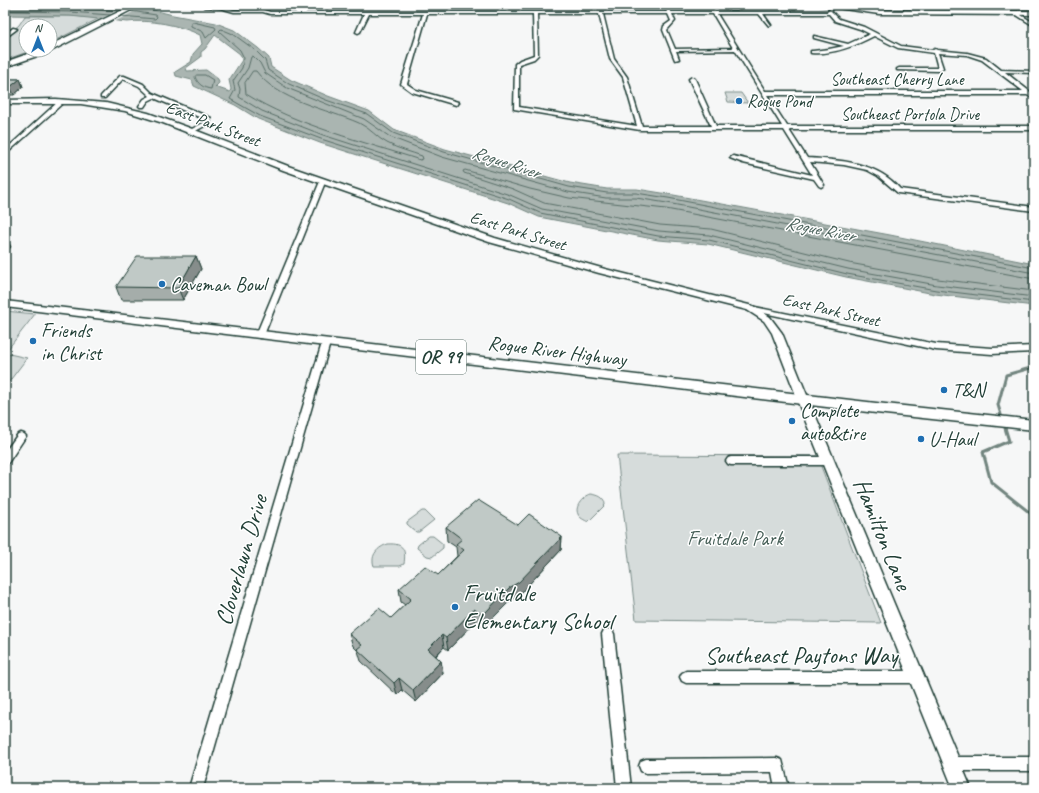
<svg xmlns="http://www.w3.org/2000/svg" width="1039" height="793" font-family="Caveat,sans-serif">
<rect width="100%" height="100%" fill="#f6f7f7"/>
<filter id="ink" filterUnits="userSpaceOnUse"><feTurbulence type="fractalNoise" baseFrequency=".025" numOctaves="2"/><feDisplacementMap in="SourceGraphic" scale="8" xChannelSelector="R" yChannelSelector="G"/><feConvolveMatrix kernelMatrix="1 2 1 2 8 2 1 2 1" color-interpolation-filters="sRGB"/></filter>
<g filter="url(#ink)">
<!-- green -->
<path fill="#d6dcdb" stroke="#7a8c88" d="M25,16H70L100,18L50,43V26H26V50H33L5,60V37L19,25Z
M725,93H741L748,103L728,102Z
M5,311L35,314L5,353Z
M5,353L27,358L5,387Z
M617,455L817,456L881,623L636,620Z
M591,494C598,495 605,497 605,505L588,522C585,520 579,518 578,514C574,506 584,496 591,494Z
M422,511H425L434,520L419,532H416L407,524V522Z
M429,536H433L443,544V548L432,557L427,556L417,548L418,545Z
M388,544C404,543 406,550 404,564L400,566H374C370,555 378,547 388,544Z"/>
<!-- water -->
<path fill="#aab5b1" stroke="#72857f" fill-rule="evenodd" d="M5,5H104L149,9L173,15L216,23L234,30L258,48L269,58L271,67L291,80L328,96L369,111L394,130L445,149L570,183L607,189H637L668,194L890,235L1034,264V306L935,294L846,277L708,244L658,240L539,217L508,203L320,143L258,119L235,105L194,86L192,80L176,76L175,72L191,62L193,54L202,44L200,35C180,25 149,19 127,22L70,16L5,15ZM215,35L240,54L242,60L229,80L231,89L230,92L215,87L219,83L218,79L206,70L187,71L186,68L201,57V52L205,49Z"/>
<!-- pier -->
<path fill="#f6f7f7" d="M128,5L144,6L114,22L98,20Z"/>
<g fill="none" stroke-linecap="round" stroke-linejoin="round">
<!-- shore -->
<path stroke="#576d66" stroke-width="1" d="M5,6L71,7L118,11
M5,11L70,12L110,15
M121,16L155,19L157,17L156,15L131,11
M193,22L215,27L216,29L206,38L203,32L191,26V23Z
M253,71H256C278,101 327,109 359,123C370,128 377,138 387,143C398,149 411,152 422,156L423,159L420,160C365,142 295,125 246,94L245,83Z
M197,75H205L213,80L211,89C203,88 198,84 195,77Z
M1034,268L668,198L636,193H607L569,187L444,152L393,133L367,114L326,100L289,84L268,70L265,60L255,50L233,34L221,29L219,31L240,50L244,58L242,68L233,81L235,90L230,99L260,116L321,139L509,199L540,213L658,236L709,240L847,274L936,290L1034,302
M1034,273L667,203L636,198H606L568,192L442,157L390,137L364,119L287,88L265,73L260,63L253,56L251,57L248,68L238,83L240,89L239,97L262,111L323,135L510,195L542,209L659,231L709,235L848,269L937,285L1034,297
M1034,279L666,209L569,198L530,189L465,170L463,171L464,173L513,189L544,203L660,225L711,229L849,263L938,279L1034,291"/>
<!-- stream -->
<path stroke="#72857f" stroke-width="3" d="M1034,367L1006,375L998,405L1009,441L983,452L991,482L1034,516"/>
<!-- minor casing -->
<g stroke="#1f3d34" stroke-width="3">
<path id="minor" d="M204,5L220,6L234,10H259L255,5H259L264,10L270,12H667L664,5H668L671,12H827L832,7L834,8L831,11L839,19L864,27L901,46L933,50L935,49L937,50L967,53L986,58L1001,70L1034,71V73L1005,72L1034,95L1031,97L1027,95H767L787,126H1034V130H789L807,158C841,160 877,162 900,189L1034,207V211L898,193L878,176L867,170L844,165L810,162L824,185L821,187L819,186L814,179L743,163L730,158L733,156L812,175L784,130H640L514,109L515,64L520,60L534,55L533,14H427L407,84L416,90L458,102L459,103L456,105L412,92L401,84L423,14H369L360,32L358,33L356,32L364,14H270L263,12H234L220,8L205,7L203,6ZM537,14H599L610,59L623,77L637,126L519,107V64L534,59L538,55ZM603,14H668L671,21L664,26L663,30L675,60L679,59L676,51L735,50L782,126H716L695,79L692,77L689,79L711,126H642L627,77L614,59ZM672,14H713L733,48L675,49L667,30L675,21ZM717,14H759L769,26L771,25L763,14H829L835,21L860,29L870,34L848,44L814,36V38L844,46L829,49L813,51H811V53C833,55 855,46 874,36L898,48L934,53L938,68H899L897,69V70L939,71L943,68L938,53L967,55L982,60L1023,91H765Z
M1016,12L1034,23V26L1015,14Z
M13,28L17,29L5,38V35Z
M120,76H124L143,84L152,93L211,118L210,123L192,133L190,132V130L205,122L206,120L154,98L148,101L144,107H140L139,106L144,99L150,96L139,86L123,79L105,98H101V96Z
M59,101L64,102L5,155V150Z
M321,179L326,180L264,335L260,338L257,337L256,335Z
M747,306H750L936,344L992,348L1034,346V352L992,354L936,350L750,310H747L746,308Z
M326,340L330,343L203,788H189L322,343Z
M21,433L24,434L26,436L8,463L5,464V452L18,434Z
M731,457H828L831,458L833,461L831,464L828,465H731L728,464L726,461L728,458Z
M608,629L612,630L614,634L631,788H617L602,634L604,630Z
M686,671H916L920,673L922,677L920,681L916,683H686L682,681L680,677L682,673Z
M952,757H1034V771H952L947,769L945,764L947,759Z
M777,758L782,760L789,788H775L772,772L646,773L641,771L639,766L641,761L646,759Z"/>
</g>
<!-- tertiary casing -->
<g stroke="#1f3d34" stroke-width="3">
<path id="tertiary" d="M816,5H831L879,10L1034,11V15L879,14Z
M56,99L106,103L148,113L187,127L288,166L495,238L605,269L753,306L770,317L782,333L809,400L807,403H799L772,333L764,321L747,310L599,273L489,242L283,170L163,123L125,111L81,104H5V100Z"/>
</g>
<!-- secondary casing -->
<g stroke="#1f3d34" stroke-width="3">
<path id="secondary" d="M803,396L807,397L809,400L971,788H953L797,400L799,397Z"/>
</g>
<!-- primary casing -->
<g stroke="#1f3d34" stroke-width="3">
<path id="primary" d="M5,301L876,403L1034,420V430L876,413L5,307Z"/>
</g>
<!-- trunk casing -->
<g stroke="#1f3d34" stroke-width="3">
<path id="trunk" d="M133,5H141L49,52L5,67V62L39,50H50V45Z"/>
</g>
<!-- minor -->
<use href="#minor" fill="#fff" fill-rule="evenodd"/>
<!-- tertiary -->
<use href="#tertiary" fill="#fff" fill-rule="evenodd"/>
<!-- secondary -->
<use href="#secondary" fill="#fff" fill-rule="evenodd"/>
<!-- primary -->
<use href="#primary" fill="#fff" fill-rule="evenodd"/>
<!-- trunk -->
<use href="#trunk" fill="#fff" fill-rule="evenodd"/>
</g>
<!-- wall -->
<path fill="#a5adaa" stroke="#1f3d34" d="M5,76L8,79H20L23,87L14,95H5Z
M196,256L201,269L183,300H121L116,287Z
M518,525L562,537L561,550L519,595L510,601L484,627L475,622L448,650L444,647L436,656L441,661L443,673L416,702L402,690L397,695L361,661L358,651L353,646L349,634L391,618L405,605L401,602L399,589L438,575L457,556L456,547L447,541L446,527Z"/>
<!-- shaded-wall -->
<path fill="#868d8b" stroke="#1f3d34" d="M20,79L23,87L14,95L10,87Z
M5,235L11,247L5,254Z
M196,256L201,269L183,300L178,288Z
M562,537L561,550L519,595L510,601L484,627L483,615L509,588Z
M474,609L475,622L448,650L446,638Z
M442,635L444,647L430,661L428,649Z
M441,661L443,673L416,702L413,690Z
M399,678L402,690L397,695L394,683Z"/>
<!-- building -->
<path fill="#c0c9c6" stroke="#1f3d34" d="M5,79H20L10,87H5Z
M137,256H196L178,288L116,287Z
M478,500L518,525L529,514L562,537L519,582L509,588L483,615L474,609L446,638L442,635L428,649L441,661L413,690L399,678L394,683L357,649L362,645L349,634L379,608L391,618L411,599L399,589L425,566L438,575L464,550L456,544L462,539L446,527Z"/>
</g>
<!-- markers -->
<g fill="#1f6fb2" stroke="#fff" stroke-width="1.5">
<circle cx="739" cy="101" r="4"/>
<circle cx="162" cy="284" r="4"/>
<circle cx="33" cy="341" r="4"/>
<circle cx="944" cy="390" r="4"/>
<circle cx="792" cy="421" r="4"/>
<circle cx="921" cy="439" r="4"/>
<circle cx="455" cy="607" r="4"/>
</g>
<g text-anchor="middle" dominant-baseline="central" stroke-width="3" stroke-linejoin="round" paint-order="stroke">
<!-- far-street labels -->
<g font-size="17" fill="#1f3d34" stroke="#fff">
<text x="897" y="79">Southeast Cherry Lane</text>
<text x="910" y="114">Southeast Portola Drive</text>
<text transform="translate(213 124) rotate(21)">East Park Street</text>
<text transform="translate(518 231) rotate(17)">East Park Street</text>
<text transform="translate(831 310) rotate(13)">East Park Street</text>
</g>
<!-- far-poi labels -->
<g font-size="17" fill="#1f3d34" stroke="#fff" text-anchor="start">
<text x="747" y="101">Rogue Pond</text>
</g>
<!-- far-water labels -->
<g font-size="18" font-style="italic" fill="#49615a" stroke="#fff">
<text transform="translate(506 162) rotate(18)">Rogue River</text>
<text transform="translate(820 229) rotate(11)">Rogue River</text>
</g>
<!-- shield labels -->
<rect fill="#fff" stroke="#627771" stroke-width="1" x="416" y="340" width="50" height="34" rx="3"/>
<g font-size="19" font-weight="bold" fill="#1f3d34">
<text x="441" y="357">OR 99</text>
</g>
<!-- poi labels -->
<g font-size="20" fill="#1f3d34" stroke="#fff" text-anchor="start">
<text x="170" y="284">Caveman Bowl</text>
<text x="41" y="330">Friends<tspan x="41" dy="23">in Christ</tspan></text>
<text x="952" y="390">T&amp;N</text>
<text x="800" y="410">Complete<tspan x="800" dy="23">auto&amp;tire</tspan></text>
<text x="929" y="439">U-Haul</text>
</g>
<!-- street labels -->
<g font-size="20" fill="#1f3d34" stroke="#fff">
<text transform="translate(557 351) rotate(7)">Rogue River Highway</text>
</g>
<!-- park labels -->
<g font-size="20" fill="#445d55" stroke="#fff">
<text x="735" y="538">Fruitdale Park</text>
</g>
<!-- near-street labels -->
<g font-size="24" fill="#1f3d34" stroke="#fff">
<text transform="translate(883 534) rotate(68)">Hamilton Lane</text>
<text transform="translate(241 560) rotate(-74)">Cloverlawn Drive</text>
<text x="801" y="655">Southeast Paytons Way</text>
</g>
<!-- near-poi labels -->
<g font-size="24" fill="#1f3d34" stroke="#fff" text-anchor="start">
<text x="463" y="593">Fruitdale<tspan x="463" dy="28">Elementary School</tspan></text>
</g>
</g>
<!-- margin -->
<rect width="1039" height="793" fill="none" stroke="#fff" stroke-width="20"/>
<rect x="10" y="10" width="1019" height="773" fill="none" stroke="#1f3d34" stroke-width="1.5" filter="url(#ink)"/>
<!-- north arrow -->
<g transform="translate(38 38)"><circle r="19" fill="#ffffff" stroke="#a5b1ae"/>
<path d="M0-3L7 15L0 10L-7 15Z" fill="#1f6fb2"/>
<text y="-6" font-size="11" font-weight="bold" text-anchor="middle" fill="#1f3d34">N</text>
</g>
</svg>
